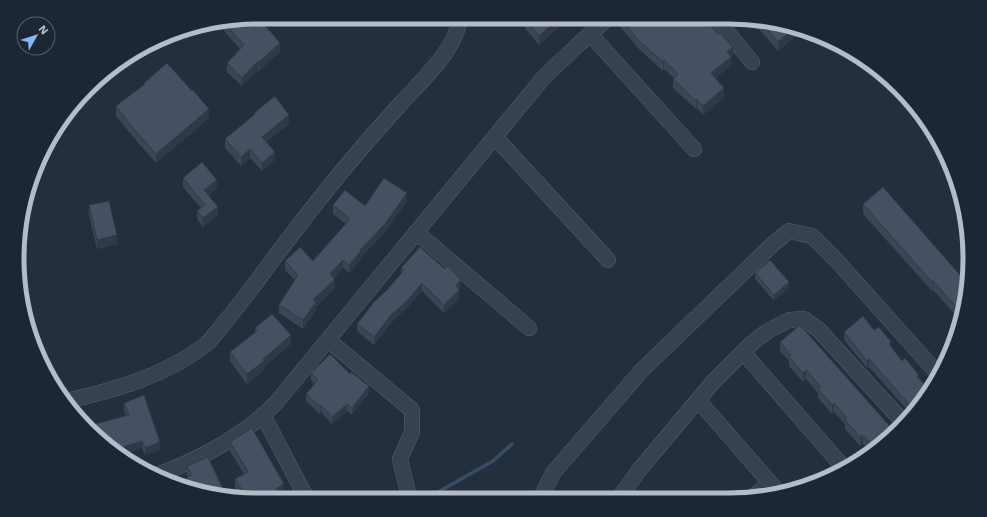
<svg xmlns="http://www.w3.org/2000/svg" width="987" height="517" font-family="'Work Sans',sans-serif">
<rect width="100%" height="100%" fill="#242f3e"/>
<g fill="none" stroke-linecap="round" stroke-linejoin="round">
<!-- stream -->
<path stroke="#394c67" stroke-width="3.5" d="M426,499L493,461L512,444"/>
<!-- minor casing -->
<g stroke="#565f6c" stroke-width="16">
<path id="minor" d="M715,17L752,62
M590,34L694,149
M495,137L608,260
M416,232L529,328
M328,340L412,410V432L400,459L408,493L411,499
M743,352L844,468
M698,400L779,493
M66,401C115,390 165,376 205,345C213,339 219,329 225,322C246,297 264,271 284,245C321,195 361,147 403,101C423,79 457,49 460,17
M263,415L307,499
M154,476C185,465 220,448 247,428C257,421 266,412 275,404L544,77L580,43L609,17
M619,498L640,469L713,382L752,343L768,331L789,320L804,319L819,330L904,423
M752,498L770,483
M540,499L553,473L642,370L773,244L789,231L812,236L837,261L939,375"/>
</g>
<!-- minor -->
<use href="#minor" stroke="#38414e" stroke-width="15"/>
</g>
<!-- wall -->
<path fill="#3b4654" d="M258,17L280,52L259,71L258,70L242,86L227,72V63L240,49L218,24Z
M520,17H570L539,45L520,22Z
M616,17H698L705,26L733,56L731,57V65L716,78L724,97L703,115L697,108L696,109L673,88V79L674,78L664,69L663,71L639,49L616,22Z
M748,19L797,32V35L778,51L751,20L750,21Z
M144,83L209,118L156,163L134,138L116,116V106L144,85Z
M254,113L289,124L266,142L275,160L262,171L250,158L241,166L225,148V139L254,115Z
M183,178L217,188L209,195L218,215L203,227L197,219V211L201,208L183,187Z
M407,201L385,232L361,257V259L349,273L343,268L334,278L335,288L316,307V310L303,329L279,313V305L295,280L285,270V261H313L346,224L333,214V205L365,206Z
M863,204L967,283L958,318L933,290L932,291L863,214Z
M89,205L117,244L97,249L89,215Z
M401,268L461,288L459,290V298L444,313L422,291L406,309L391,323L374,345L357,331V324L388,289L401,274Z
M755,273L789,288L774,301L755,279Z
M255,328L291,344L264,367V370L247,384L230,361V352L255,332Z
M874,330L891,347L902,361L919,378L929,390L912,415L869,367L867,368L844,340V332Z
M780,342L895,432L875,450L871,453L863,444L860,446L845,429V424L834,412L832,414L818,398V393L806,379L803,382L789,366V361L780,351Z
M311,373L350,374L369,393L352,415L347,411L332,424L321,412L320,414L306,401V394L314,384L311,380Z
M124,403L160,450L145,455L142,448L125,454L95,431V424L126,416L124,411Z
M230,442L284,492L279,495V499H243L235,488V479L244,474L230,451Z
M187,466L222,487L227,495L187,485V477H188L187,475Z"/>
<!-- shaded-wall -->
<path fill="#303945" d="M560,17H570L539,45V36Z
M792,30L797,32V35L778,51V42Z
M280,43V52L259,71V62Z
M733,47V56L727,60V52Z
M731,57V65L711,82V73Z
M664,60V69L663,71V62Z
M258,61V70L242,86V78Z
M724,88V97L703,115V106Z
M697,99V108L696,109V101Z
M209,109V118L156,163V154Z
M289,115V124L262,145V137Z
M250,149V158L241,166V157Z
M275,152V160L262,171V163Z
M217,180V188L204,199V190Z
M407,193V201L385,232L361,257V259L349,273V265Z
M218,207V215L203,227V218Z
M117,235V244L97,249V240Z
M343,260V268L330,283V274Z
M335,279V288L316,307V310L303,329V320L313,300Z
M461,280V288L456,293L459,290V298L444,313V305L456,286Z
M933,281V290L932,291V282Z
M789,282V288L774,301V295Z
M422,283V291L406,309L391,323L374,345V337L391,315Z
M291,335V344L264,367V370L247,384V374Z
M869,359V367L867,368V361Z
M806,370V379L803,382V373Z
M369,386V393L352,415V408Z
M834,403V412L832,414V405Z
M347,404V411L332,424V417Z
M321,405V412L320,414V406Z
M863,435V444L860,446V437Z
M142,441V448L125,454L120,451L123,447Z
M160,442V450L145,455V448Z
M284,484V492L279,495V499H270L276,489Z
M268,496V499H261Z"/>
<!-- building -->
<path fill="#455162" stroke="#303945" d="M258,17L280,43L259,62L258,61L242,78L227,63L244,45L224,23Z
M523,17H560L539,36Z
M619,17H698L705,26L708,23L718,34L720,33L733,47L727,52L731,57L711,73L724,88L703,106L697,99L696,101L673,79L678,74L664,60L663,62L639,41Z
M761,22L792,30L778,42Z
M167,63L192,91L193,90L209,109L156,154L134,129L116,106L145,84L144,83Z
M275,96L289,115L262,137L275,152L262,163L250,149L241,157L225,139L255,114L254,113Z
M202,162L217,180L204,190L218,207L203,218L197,211L205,205L183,178Z
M384,178L407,193L385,224L360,250L361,251L349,265L343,260L330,274L335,279L313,300L316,302L303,320L279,305L298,275L285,261L300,247L313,261L349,220V218L333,205L345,190L365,206Z
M883,187L967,283L960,311L933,281L932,282L863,204Z
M109,201L117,235L97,240L89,205Z
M420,247L445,269L448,266L461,280L456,286L459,290L444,305L422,283L406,302L391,315L374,337L357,324L374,302L388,289L404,270L401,268Z
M770,260L789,282L774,295L755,273Z
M272,314L291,335L263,359L264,361L247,374L230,352L257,331L255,328Z
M863,316L874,330L879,327L891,342L889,344L902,361L905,358L919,375L917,376L929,390L915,411L869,359L867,361L844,332Z
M800,325L895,432L876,450L863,435L860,437L845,420L847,418L834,403L832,405L818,389L821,387L806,370L803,373L789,357L791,355L780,342Z
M330,354L350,374L351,372L369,386L352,408L347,404L332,417L321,405L320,406L306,394L318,380L311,373Z
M144,395L160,442L145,448L142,441L123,447L124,450L120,451L97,433L95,424L129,415L124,403Z
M252,428L284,484L276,489L279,494L270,499L268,496L261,499H248L235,479L248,472L230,442Z
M208,457L222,487L227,495L197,487V486L195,487L191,486L187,477L192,475L187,466Z"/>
<!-- crop -->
<path d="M0 0H987V517H0ZM258 24H729A234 234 0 0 1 963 258V259A234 234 0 0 1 729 493H258A234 234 0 0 1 24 259V258A234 234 0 0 1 258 24Z" fill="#1d2633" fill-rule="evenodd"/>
<path fill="none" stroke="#b4bcc9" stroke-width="5" d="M258 24H729A234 234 0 0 1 963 258V259A234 234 0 0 1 729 493H258A234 234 0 0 1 24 259V258A234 234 0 0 1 258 24Z"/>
<!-- north arrow -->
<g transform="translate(36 36) rotate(51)"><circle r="19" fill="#1d2633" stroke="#59626f"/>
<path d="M0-3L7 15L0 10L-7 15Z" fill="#8ab4f8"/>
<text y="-6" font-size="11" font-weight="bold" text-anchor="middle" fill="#b4bcc9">N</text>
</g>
</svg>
